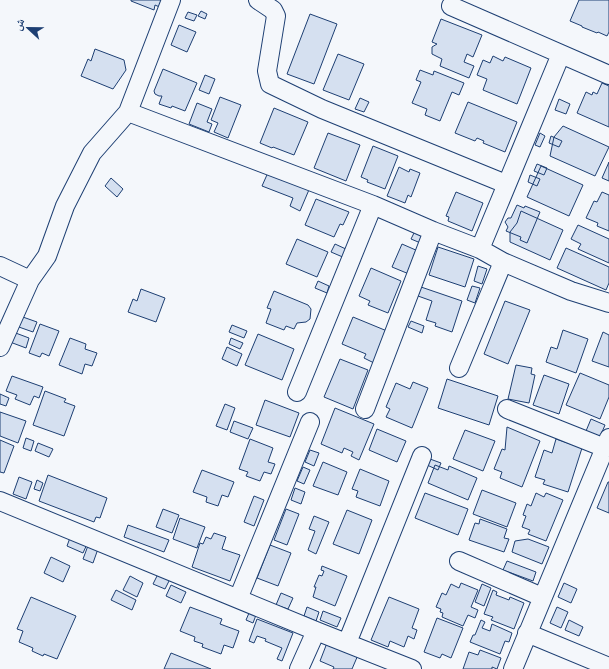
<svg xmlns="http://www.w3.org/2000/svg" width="609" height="669" font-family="'PT Sans Narrow','Noto Naskh Arabic',sans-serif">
<rect width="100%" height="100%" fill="#f4f7fb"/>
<!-- building -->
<path fill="#d5e0f0" stroke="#1d3f73" d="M131,0H168L164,9L155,5L154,10L131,1Z
M579,0H609V32L607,36L598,32L597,33L582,27V26L570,21Z
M201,11L207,14L205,19L198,16Z
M188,12L197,15L194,21L185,18Z
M310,14L337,24L314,84L287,74Z
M441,19L482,35L473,57L467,54L464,62L474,66L469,78L440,66L442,59L432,54V47L437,44L432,42Z
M179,25L196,32L187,52L171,45Z
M95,49L124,60L126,70L113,89L81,76L88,59L91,61Z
M338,54L364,64L349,100L323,90Z
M493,56L503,61L505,57L531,68L517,104L483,90L487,79L477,75L483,60L490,63Z
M163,69L197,83L185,111L172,106L171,108L159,104L162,96H159L155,94L154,91Z
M420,70L433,75L434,71L464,83L459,95L452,92L440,121L425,115L427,109L412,103L421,82L416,80Z
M205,75L215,79L209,94L199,90Z
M602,83L609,86V127L577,113L586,92L592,95L593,92L597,94Z
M220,97L241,105L228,138L214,132L218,123L211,120Z
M360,98L369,102L364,112L355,109Z
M559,99L570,104L566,114L555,110Z
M468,102L517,122L505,152L483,143L484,141L477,138L475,141L455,133Z
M197,103L212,109L207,122L212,124L209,132L189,124Z
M274,108L308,122L294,155L273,147L272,148L260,143Z
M563,126L609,147L595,176L550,156L554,137Z
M328,133L360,145L346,181L314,168Z
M540,133L545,136L540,147L535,145Z
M551,136L562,141L559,147L549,143Z
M373,146L398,156L385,189L367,182L368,180L361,177Z
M609,162V181L602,178Z
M537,164L547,168L544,175L534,171Z
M541,166L583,185L569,216L527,197Z
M399,167L409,172L410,169L420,173L411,197L408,195L405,203L387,196Z
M270,168L311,185L300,211L290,206L293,198L262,186Z
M530,175L540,179L537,186L528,182Z
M111,178L123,189L117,197L105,186Z
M456,192L483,203L472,231L448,221L449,217L446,216Z
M602,192L609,195V231L597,226L598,223L586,218L594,201L597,202Z
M316,199L349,212L343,225L340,224L334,237L305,225Z
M517,205L524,208L525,206L540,212L527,243L520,240L521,237L506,231L508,227L505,222L508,218H511Z
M521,211L563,230L550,260L510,242V232L517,223Z
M578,225L609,239V263L578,249L581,244L571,239Z
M416,229L428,234L423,244L411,239Z
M297,239L328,252L317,277L286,264Z
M335,244L348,250L345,258L331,252Z
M402,244L418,251L409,274L392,267Z
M438,247L474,259L465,287L429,275Z
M566,248L609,267V283L606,290L557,268Z
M478,266L487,269L482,284L474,281Z
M371,268L401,281L388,313L368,305L370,301L359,296Z
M318,281L329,286L327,293L315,288Z
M472,286L480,288L475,303L467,300Z
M421,287L462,301L452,332L435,326L436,323L426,320L432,301L418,296Z
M141,289L165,298L156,322L128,312L133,299L137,301Z
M274,291L308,305L311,309L310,319L306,322L297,323L294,329L286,326L284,330L266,323L271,309L267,308Z
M505,301L530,310L508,364L484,354Z
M20,316L37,322L33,332L16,326Z
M353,317L387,331L374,363L364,358L366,354L342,344Z
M411,321L424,326L422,333L408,327Z
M40,324L59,331L49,356L42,353L40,357L29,353Z
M232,325L247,331L244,338L229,332Z
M563,330L588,339L576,373L546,362L551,347L557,349Z
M13,332L29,338L26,348L10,342Z
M603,332L609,335V367L592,361Z
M258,334L294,349L282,380L245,365Z
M70,338L86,344L85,349L97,353L92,366L85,364L82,374L59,365Z
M231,338L243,343L240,349L229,344Z
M227,347L242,354L237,366L222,359Z
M340,359L368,370L353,409L324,397Z
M516,365L532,368L531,374L535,375L529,403L508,399Z
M580,373L609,385V397L600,419L566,405Z
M544,375L569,384L559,414L533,405Z
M12,376L43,387L39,398L34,396L30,405L15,399L17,395L6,391Z
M447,379L498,396L489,425L438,408Z
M413,382L428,388L412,428L386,417L390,409L386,407L396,383L410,389Z
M45,391L66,399L64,402L75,406L64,436L33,425Z
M0,394L9,398L6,406L0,404Z
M265,400L299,413L290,437L256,425Z
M225,404L235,408L227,430L216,426Z
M335,408L374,424L359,460L351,456L353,452L344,448L342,453L321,444Z
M0,412L26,421L18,443L0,436Z
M591,419L605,425L600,437L586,431Z
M234,421L253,428L248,439L230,432Z
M507,427L540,441L522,487L500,478L502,472L494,469L502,449L505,450Z
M377,429L406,441L397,462L369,450Z
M465,430L495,441L483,471L453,459Z
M26,438L34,441L31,451L23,448Z
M250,439L273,448L268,462L275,464L271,474L264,472L260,481L246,476L248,472L239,469Z
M556,439L582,448L568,492L543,484L545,480L535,477L544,450L552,453Z
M0,440L14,446L4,473L0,472Z
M38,443L53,449L49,457L35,451Z
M310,450L319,453L314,466L305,462Z
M430,459L441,463L438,470L427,465Z
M323,462L347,472L338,495L313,486Z
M435,465L448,470L449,466L477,478L468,500L428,483Z
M303,467L310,470L304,484L297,481Z
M360,469L389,481L380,506L356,497L358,491L352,489Z
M202,470L234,482L228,497L222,495L218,506L206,502L207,497L193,492Z
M48,475L107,498L100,518L96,517L94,522L39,501Z
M19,477L32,482L26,499L13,494Z
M37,480L43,483L40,491L34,489Z
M608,482H609V513L597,508Z
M295,488L305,492L301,504L291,500Z
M482,490L516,503L507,527L473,514Z
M425,493L468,509L458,535L415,518Z
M536,493L544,497L546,493L563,500L546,541L528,534L530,530L522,527L526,516L523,515L527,504L531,506Z
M254,496L264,500L254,526L244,522Z
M163,509L179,515L172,533L156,527Z
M286,509L299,514L287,545L274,540Z
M347,510L372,520L359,554L333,544Z
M314,516L329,522L316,554L308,550L315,531L309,529Z
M180,518L205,527L197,548L173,539Z
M480,519L507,529L504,538L509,539L504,552L469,540L475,523L479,524Z
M128,525L169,540L164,552L124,537Z
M214,533L226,537L222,549L240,555L230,581L192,567L200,543L203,544L206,537L211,539Z
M71,535L88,542L83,553L67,546Z
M528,539L549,547L542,564L512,552L515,541Z
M89,543L99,546L93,563L83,559Z
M270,545L291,553L278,586L257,578Z
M51,557L70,566L63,582L44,573Z
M507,561L536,572L533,581L503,570Z
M322,566L347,576L335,606L313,597L316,587H314L319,575L322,576L324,571L321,570Z
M158,574L170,579L165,589L153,584Z
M130,576L143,583L137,597L123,590Z
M461,583L478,590L471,607L478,610L475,618L468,615L463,626L442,617L443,613L440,612L441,609L436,607L442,593L446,595L451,584L459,588Z
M564,583L577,589L571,603L558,597Z
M482,584L491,588L484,606L475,602Z
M171,585L186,592L181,603L166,596Z
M116,590L136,600L132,610L111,600Z
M493,590L497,592L496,595L509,600L510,597L524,603L514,629L491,620L493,617L484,614Z
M281,593L293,598L288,609L276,605Z
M31,597L76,616L57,659L44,654L43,656L32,651L33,648L19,642L23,631L17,629Z
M389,597L419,609L412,628L417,630L414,639L408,636L404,647L390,641L388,647L371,640Z
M190,607L222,619L220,624L239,631L233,648L224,645L221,654L202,647L203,644L194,641L195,637L180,631Z
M307,607L319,612L316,621L304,616Z
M557,607L568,612L561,628L550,623Z
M323,611L341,618L337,627L320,620Z
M249,613L256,615L253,623L246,620Z
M437,618L463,628L451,658L442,654L440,658L424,652Z
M257,619L293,633L282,661L277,659L282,648L265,641L266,639L257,636L254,643L249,641Z
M481,620L485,622L482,628L490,631L492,624L512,633L509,642L505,641L500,654L470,642L473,635H475Z
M569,620L583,627L579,636L565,630Z
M327,643L358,655L352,669H333L334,667L320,661Z
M480,650L501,658L497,669L492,667V669H463L469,652L478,655Z
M171,653L211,669H164Z"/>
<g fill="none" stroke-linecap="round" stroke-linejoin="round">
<!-- minor casing -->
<g stroke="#1d3f73" stroke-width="20">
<path id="minor" d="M258,0L273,10L276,16L267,71L270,84L322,109L506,184
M451,6L609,75
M128,112L373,205L433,231L480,249L503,262L571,291L609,303
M480,249L561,54
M0,266L30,280
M0,347L30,280L47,256L65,206L92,153L128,112L171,0
M459,368L503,262
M297,392L373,205
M365,409L433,231
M507,409L605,448
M0,501L316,631L412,669
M459,561L542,597
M238,599L310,422
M527,633L609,667
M347,643L422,456
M299,669L316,631
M513,669L609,438"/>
</g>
<!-- minor -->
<use href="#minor" stroke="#f4f7fb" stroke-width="18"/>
</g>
<!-- north arrow -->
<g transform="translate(28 28) rotate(292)" stroke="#f4f7fb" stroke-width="3" paint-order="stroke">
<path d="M0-3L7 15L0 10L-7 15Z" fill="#1d3f73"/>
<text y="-6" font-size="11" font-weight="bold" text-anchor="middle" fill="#1d3f73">ش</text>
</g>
</svg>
